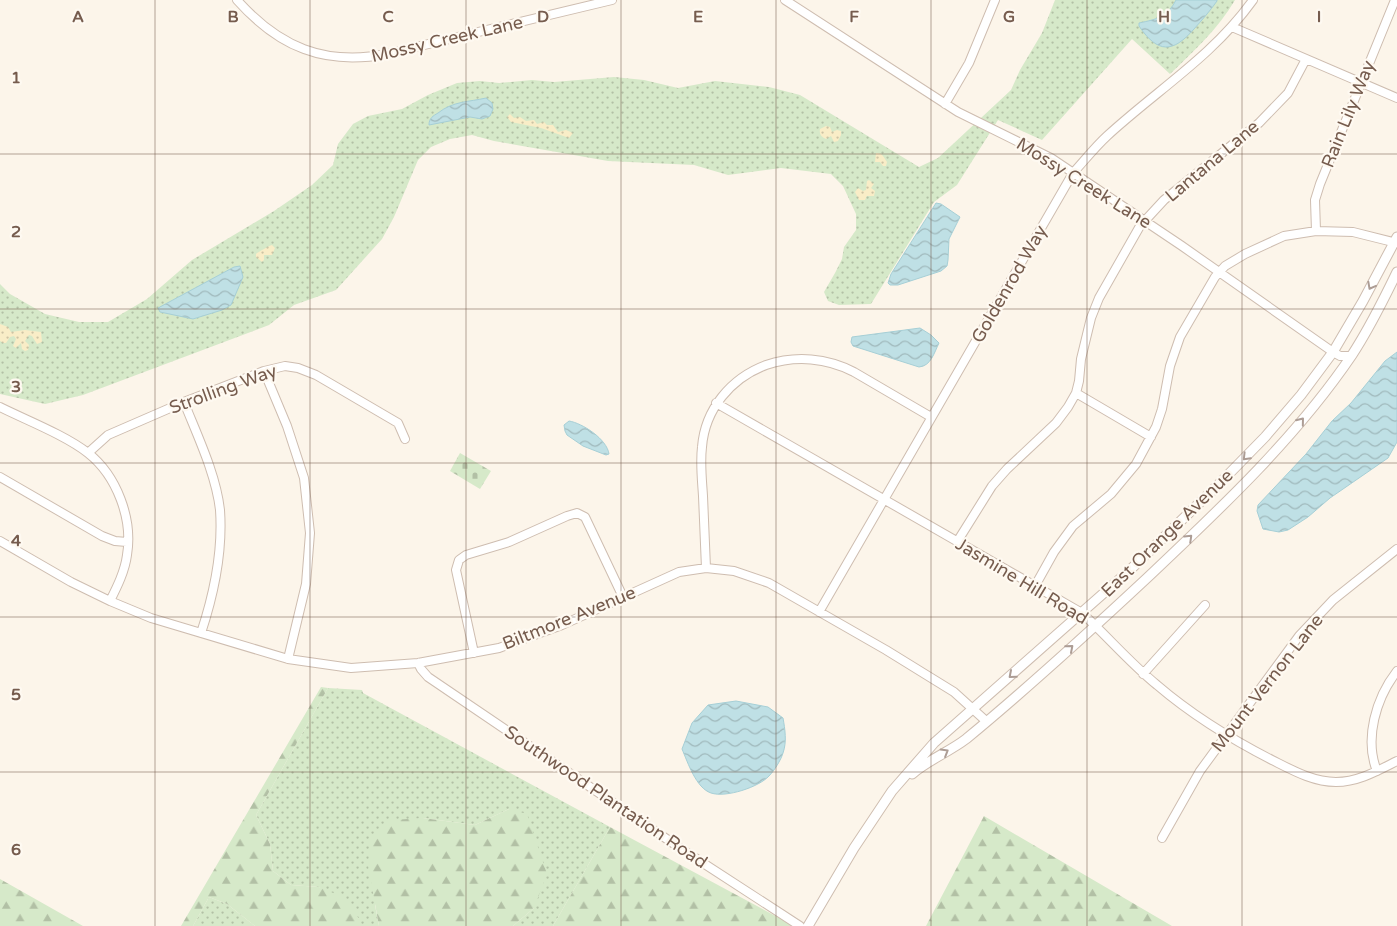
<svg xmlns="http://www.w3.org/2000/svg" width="1397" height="926" font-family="'Varela Round',sans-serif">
<defs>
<pattern id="grass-dots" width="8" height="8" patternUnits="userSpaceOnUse" patternTransform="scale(1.25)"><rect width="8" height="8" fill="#d6e9c9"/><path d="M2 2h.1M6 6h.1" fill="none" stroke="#b2c0a5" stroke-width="1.8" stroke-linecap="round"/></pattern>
<pattern id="forest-firs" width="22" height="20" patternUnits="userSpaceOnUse" patternTransform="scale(1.25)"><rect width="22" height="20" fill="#d6e9c9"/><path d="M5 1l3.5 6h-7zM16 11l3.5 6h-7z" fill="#b2c0a5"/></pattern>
<pattern id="sand-dots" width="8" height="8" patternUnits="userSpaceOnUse" patternTransform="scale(1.25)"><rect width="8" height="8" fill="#f9edc7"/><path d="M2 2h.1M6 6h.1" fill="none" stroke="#cec3a4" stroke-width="1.8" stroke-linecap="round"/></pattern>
<pattern id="cemetery-stones" width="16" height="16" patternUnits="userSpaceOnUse" patternTransform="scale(1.25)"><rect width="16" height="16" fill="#d6e9c9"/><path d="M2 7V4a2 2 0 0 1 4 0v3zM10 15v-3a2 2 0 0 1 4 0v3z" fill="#b2c0a5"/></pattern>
<pattern id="water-waves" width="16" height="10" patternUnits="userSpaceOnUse" patternTransform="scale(1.25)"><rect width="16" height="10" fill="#bfe0e5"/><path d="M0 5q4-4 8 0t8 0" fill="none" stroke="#a0b9bc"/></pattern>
</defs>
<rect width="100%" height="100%" fill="#fcf5ea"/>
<!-- grass -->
<path fill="url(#grass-dots)" d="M1055,0H1235C1219,28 1193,52 1170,74L1132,39L1042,140L998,120L957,185L934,202L871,304L839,305L828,301L824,292L835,273L842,259L844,247L856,230V214L843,186L831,174L781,168L728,175L694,165L608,161L494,141L472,135L450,139L431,147L418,160L394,217L382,239L336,290L294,305L269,325L83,395L45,404L0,394V284L10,294L45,314L79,322H108L147,299L192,260L274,211L312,185L333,165L338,144L353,124L368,116L402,109L428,95L457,83L480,81L499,83L532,80L554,82L614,77L644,80L678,88L715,81L769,87L800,95L919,167L938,158L1011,90L1020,70L1042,33Z
M328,688L362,690L363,693L610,827L553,926H513L534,908L509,809L475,825L423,818L375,905L379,926H359V919L319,887L291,885L273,871L270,844L256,815Z
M209,897L227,904L255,926H193Z"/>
<!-- forest -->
<path fill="url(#forest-firs)" d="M321,687L328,688L256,815L270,844L273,871L291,885L319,887L345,898L359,919V926H255L227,904L209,897L193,926H181Z
M509,809L527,814L547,874L534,908L513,926H379L368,865L371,836L392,820L423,818L475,825Z
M984,816L1172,926H926Z
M610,827L794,926H553Z
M0,879L83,926H0Z"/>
<!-- sand -->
<path fill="url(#sand-dots)" d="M510,114L514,118L520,117L526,121L534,120L537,124L544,122L547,125H553L558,132L566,130L573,133L569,138L541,128L511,122L507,117Z
M826,126L830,127L832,132L837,130L841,131V135L838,141L834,142L831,136L826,139C821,137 819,134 820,129Z
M876,153C883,153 884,158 887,162L886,166H883L880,162H875Z
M869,180L874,184L871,188L875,191L874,196H867L865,200H859L855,192L858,188L863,191L866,190L867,181Z
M272,245L275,248L272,255H264V260L262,262L256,257V254C258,252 269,246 272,245Z
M0,324L8,327L11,332L25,330L41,332L42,342L37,344L32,336L29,335L25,341L29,345L28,350L25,351L22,349L21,343L16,348L13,346L16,339L14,336L10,337L6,343H3L0,341Z"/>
<!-- cemetery -->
<path fill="url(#cemetery-stones)" d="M460,453L491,471L480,489L450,471Z"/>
<!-- water -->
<path fill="url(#water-waves)" stroke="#a6cfd6" d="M1176,0H1217V1C1210,11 1202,20 1194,29C1173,53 1158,54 1139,26V23C1158,19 1167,17 1176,0Z
M486,98L492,103L493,109L490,116L482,119L470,117L429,125C429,118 433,116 438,113C453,101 469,102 486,98Z
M936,203L941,204L960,217L949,239L948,260L947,266L941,271L898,285H890L888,283L891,274Z
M240,266L243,277L231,305L222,310L193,319L160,312L158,308L234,267Z
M920,328L931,335L939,343C934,353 931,366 919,367L853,346L851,342L852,337Z
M1397,352V442L1388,458L1330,498L1308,517L1288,530L1279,532L1263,529L1257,511L1258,505L1306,454L1332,421L1351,403L1385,361Z
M569,421C582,423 607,439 609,454L606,455L583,446L567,435L565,431L564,425Z
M736,701L768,707L783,718C785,729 787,742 783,753C781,760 774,771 769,776C759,787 726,798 711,793C696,788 688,763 682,749L692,723L708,705Z"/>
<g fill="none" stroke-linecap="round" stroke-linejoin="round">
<!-- minor casing -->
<g stroke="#cebdb0" stroke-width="10">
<path id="minor" d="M237,0C279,47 324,66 387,54L612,0
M785,0L958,112L1051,158L1182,246L1333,352L1340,356H1351
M1232,27L1397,98
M945,104L969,63L995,0
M1316,231L1315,200L1320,184L1395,0
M264,371L287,426L304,478L310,533L306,584L288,659
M1076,393L1151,437
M184,402C197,435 216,474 220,510C223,552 214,594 201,633
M716,403L1082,613C1108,637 1130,663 1157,685C1192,715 1231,739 1272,760C1292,770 1313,782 1336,782C1358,782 1377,771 1397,761
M0,407C26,420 65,435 88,453C117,476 133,519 127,555C125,571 117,587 110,601
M88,453L108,435L184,402L264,371L285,366L298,368L316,375L386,416L398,423L405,439
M0,477L102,536L115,541L127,542
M0,541L71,582L110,601L151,618L288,659L351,668L418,663L499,648L562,625L679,572L706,568L734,571L769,583L886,650L954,692L986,721
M957,542L992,486L1007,469L1056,423L1068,407L1076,393L1079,381L1081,359L1091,318L1099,298L1140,226L1164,200L1259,123L1288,93L1306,59
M706,568C705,544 704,520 703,496C702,480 700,463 702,447C705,409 731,378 766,365C796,355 827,358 854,372L931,417
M1035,586L1054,552L1073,526L1111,494L1136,464L1156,427L1162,409L1170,366L1180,337L1215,277L1225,266L1245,254L1284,236L1316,231L1353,232L1397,243
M819,612L1073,173C1084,161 1095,147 1107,136C1157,90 1213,56 1253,0
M474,653L456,570L459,560L466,555L509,542L567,516L577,513L585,517L623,597
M418,663L421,669L428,677L683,850L800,926
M1143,674L1205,605
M1377,771C1364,739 1376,698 1397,671
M1162,838L1200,771L1299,636L1333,600L1397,549"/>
</g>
<!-- tertiary casing -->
<g stroke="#cebdb0" stroke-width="11">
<path id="tertiary" d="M912,774C928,760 949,752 966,739C1028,688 1088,633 1147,578C1220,509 1295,439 1352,355C1369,329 1383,301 1397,272
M808,926L854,848L892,791L934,743L1131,569L1220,483L1265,437L1301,395L1333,352L1363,301L1397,237"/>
</g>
<!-- minor -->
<use href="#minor" stroke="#fff" stroke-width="8"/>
<!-- tertiary -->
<use href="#tertiary" stroke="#fff" stroke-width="9"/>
</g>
<!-- one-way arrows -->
<defs><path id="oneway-chevron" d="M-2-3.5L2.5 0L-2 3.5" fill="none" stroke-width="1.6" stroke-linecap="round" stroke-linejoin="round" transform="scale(1.25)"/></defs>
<g stroke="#ad9d95">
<use href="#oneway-chevron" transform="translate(1371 286) rotate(118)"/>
<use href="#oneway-chevron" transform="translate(1301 421) rotate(-51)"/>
<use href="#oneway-chevron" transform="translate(1246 457) rotate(134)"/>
<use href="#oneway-chevron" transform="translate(1189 538) rotate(-44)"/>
<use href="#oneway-chevron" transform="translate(1070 648) rotate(-41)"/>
<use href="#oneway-chevron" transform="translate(1012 675) rotate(139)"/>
<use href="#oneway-chevron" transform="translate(945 752) rotate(-31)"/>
</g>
<!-- grid -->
<path fill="none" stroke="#765c4e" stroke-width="1" stroke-opacity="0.55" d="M155,0V926M310,0V926M466,0V926M621,0V926M776,0V926M931,0V926M1087,0V926M1242,0V926M0,154H1397M0,309H1397M0,463H1397M0,617H1397M0,772H1397"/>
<g text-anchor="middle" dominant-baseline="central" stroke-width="4.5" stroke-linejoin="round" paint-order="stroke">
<!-- street labels -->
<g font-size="18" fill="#765c4e" stroke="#fef9f1">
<text transform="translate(447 39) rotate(-13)">Mossy Creek Lane</text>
<text transform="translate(1348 114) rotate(-68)">Rain Lily Way</text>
<text transform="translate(1212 161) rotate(-40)">Lantana Lane</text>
<text transform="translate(1084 183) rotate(32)">Mossy Creek Lane</text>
<text transform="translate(1009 284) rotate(-60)">Goldenrod Way</text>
<text transform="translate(223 389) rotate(-20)">Strolling Way</text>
<text transform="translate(1167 533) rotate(-44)">East Orange Avenue</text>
<text transform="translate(1022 581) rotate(31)">Jasmine Hill Road</text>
<text transform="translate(569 618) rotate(-22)">Biltmore Avenue</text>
<text transform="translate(1267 683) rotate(-52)">Mount Vernon Lane</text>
<text transform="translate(606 797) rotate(34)">Southwood Plantation Road</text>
</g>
</g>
<g font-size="16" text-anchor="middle" font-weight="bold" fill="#765c4e" stroke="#fef9f1" stroke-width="4.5" stroke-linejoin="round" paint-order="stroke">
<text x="78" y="22">A</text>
<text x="233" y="22">B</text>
<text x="388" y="22">C</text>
<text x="543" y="22">D</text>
<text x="698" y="22">E</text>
<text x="854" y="22">F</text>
<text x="1009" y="22">G</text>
<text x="1164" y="22">H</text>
<text x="1319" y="22">I</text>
<text x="16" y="83">1</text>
<text x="16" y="237">2</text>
<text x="16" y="392">3</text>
<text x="16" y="546">4</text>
<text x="16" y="700">5</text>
<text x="16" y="855">6</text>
</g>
</svg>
